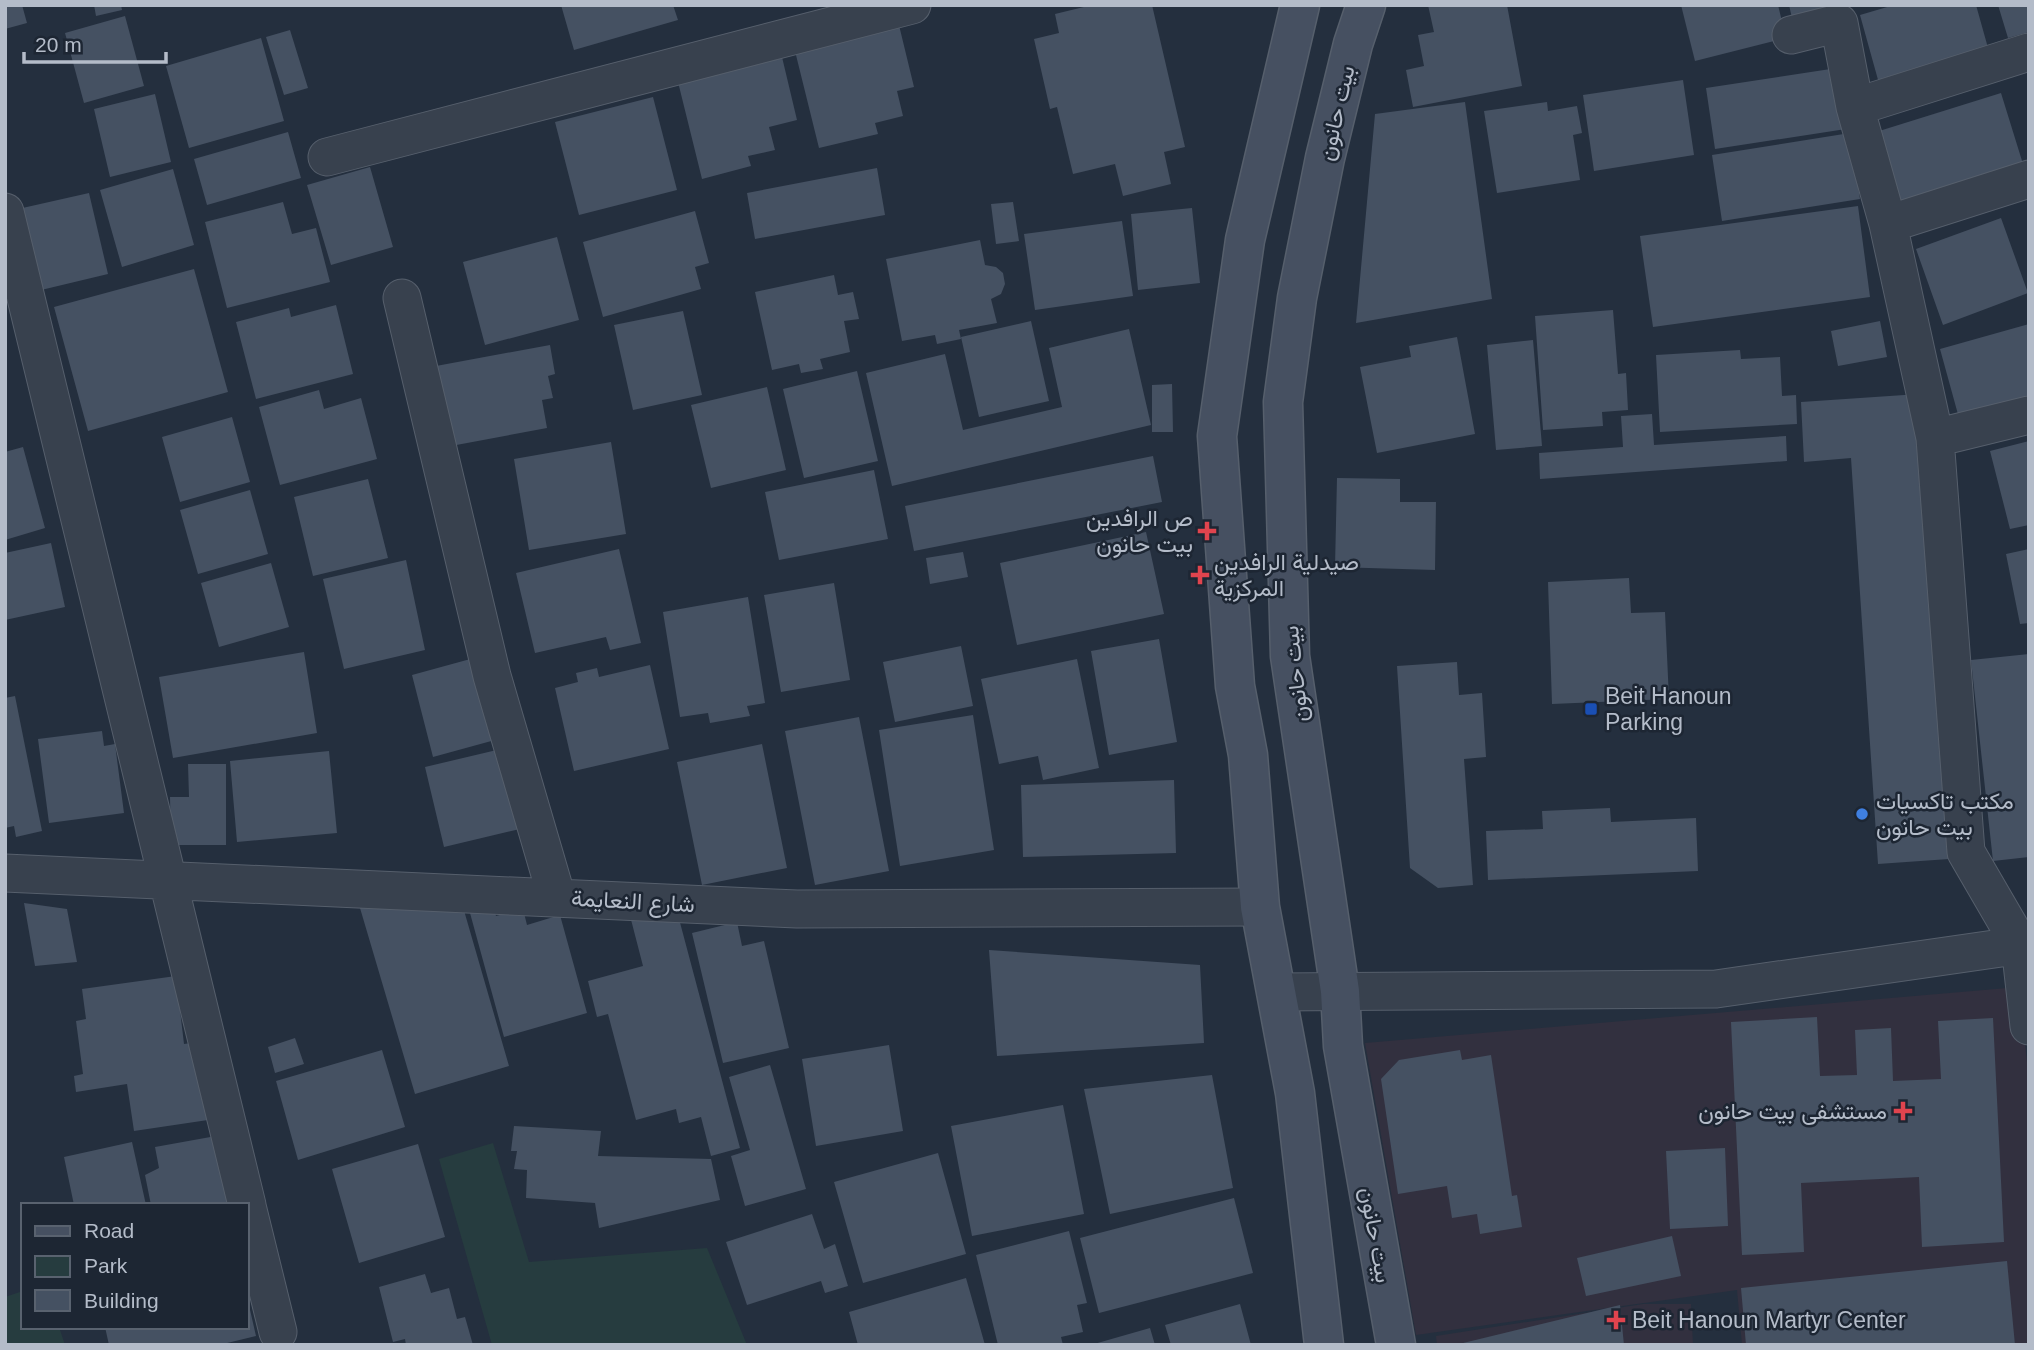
<svg xmlns="http://www.w3.org/2000/svg" width="2034" height="1350" font-family="Arial,Vazirmatn,sans-serif">
<rect width="100%" height="100%" fill="#242f3e"/>
<!-- medical -->
<path fill="#32303f" d="M2019,987L2029,1081V1345H1742L1737,1290L1416,1335L1365,1043Z
M1643,1304H1691L1693,1345H1437L1436,1336Z"/>
<!-- green -->
<path fill="#263c3f" d="M493,1143L529,1262L707,1248L747,1345H492L439,1159Z
M23,1291V1327H59L65,1345H5V1297Z"/>
<!-- building -->
<path fill="#455162" d="M5,5H22L27,23L5,29Z
M94,5H121L122,10L96,16Z
M561,5H673L678,20L574,50Z
M1092,5H1152L1185,147L1164,152L1171,184L1123,196L1115,164L1073,174L1057,107L1050,109L1034,39L1059,33L1055,14Z
M1428,5H1507L1522,86L1413,107L1406,70L1424,66L1418,35L1434,32Z
M1681,5H1778L1786,38L1695,61Z
M1789,5H1842L1846,19L1795,31Z
M1894,5H1976L1990,55L1880,87L1860,15Z
M1998,5H2029V32L2008,38Z
M125,16L144,86L84,103L65,33Z
M898,21L914,87L897,91L903,116L875,123L878,134L819,148L794,47Z
M290,30L308,88L284,95L266,37Z
M261,38L284,121L189,148L166,66Z
M782,57L797,120L769,127L775,150L748,156L751,166L702,179L678,82Z
M1837,68L1846,129L1715,149L1706,88Z
M1683,80L1694,155L1594,171L1583,95Z
M2001,93L2023,164L1898,203L1876,132Z
M155,94L171,162L110,177L94,109Z
M653,97L677,190L579,215L555,122Z
M1465,102L1492,299L1356,323L1375,114Z
M1547,102L1548,111L1577,106L1582,133L1573,135L1580,180L1497,193L1484,111Z
M288,132L301,178L207,205L194,159Z
M1850,133L1860,199L1722,221L1712,155Z
M370,167L393,247L331,265L307,185Z
M877,168L885,215L755,239L747,193Z
M173,169L194,245L122,267L100,190Z
M89,193L108,274L37,291L18,209Z
M283,202L292,234L316,228L330,282L227,308L205,222Z
M1013,202L1019,241L996,244L991,204Z
M1858,206L1870,297L1653,327L1640,236Z
M1192,208L1200,283L1138,290L1131,214Z
M695,211L709,263L695,267L701,289L603,317L583,242Z
M2001,218L2028,293L1943,325L1916,249Z
M1122,221L1133,296L1035,310L1024,234Z
M557,237L579,320L485,345L463,262Z
M980,240L985,265L996,267L1003,273L1005,284L1001,294L991,299L997,323L959,330L961,339L937,344L935,335L902,341L886,259Z
M194,269L228,392L88,431L54,307Z
M834,275L838,295L853,292L859,319L844,321L850,352L820,359L823,369L801,373L799,364L772,370L755,292Z
M336,305L353,374L256,399L236,322L289,308L291,317Z
M1613,310L1618,374L1626,373L1628,410L1602,412L1603,426L1543,430L1535,316Z
M683,311L702,395L633,410L614,325Z
M1031,321L1049,401L979,417L961,337Z
M1880,321L1887,357L1838,366L1831,331Z
M2029,324V398L1959,418L1940,349Z
M1129,329L1151,425L892,486L866,373L945,354L963,430L1062,407L1049,348Z
M1457,337L1475,434L1377,453L1360,367L1411,357L1409,346Z
M1533,340L1542,446L1496,450L1487,345Z
M550,345L555,374L548,376L553,398L542,400L547,428L451,446L436,366Z
M1740,350L1741,359L1780,357L1782,396L1796,395L1797,424L1660,432L1656,355Z
M857,371L878,461L804,478L783,389Z
M1172,384L1173,432H1152V385Z
M767,387L786,470L711,488L691,405Z
M319,390L324,409L361,398L377,459L280,485L259,407Z
M1919,394L1949,859L1878,864L1851,458L1804,462L1801,402Z
M1652,414L1654,445L1786,436L1787,461L1540,479L1539,453L1623,447L1621,416Z
M232,417L250,482L180,502L162,437Z
M2029,441V525L2010,529L1990,451Z
M611,442L626,534L529,550L514,459Z
M23,447L45,528L5,540V452Z
M1153,456L1162,502L914,551L905,506Z
M874,470L888,539L779,560L765,492Z
M1337,478L1400,479V502H1436L1435,570L1335,567Z
M368,479L388,558L313,576L294,497Z
M250,490L268,554L198,574L180,510Z
M1146,532L1164,614L1017,645L1000,563Z
M51,543L65,607L5,620V553Z
M619,549L641,643L610,650L606,637L535,653L516,573Z
M2029,549V623L2020,624L2006,554Z
M963,552L968,577L930,584L926,558Z
M406,560L425,650L344,669L323,579Z
M271,563L289,627L219,647L201,583Z
M1629,578L1631,613L1665,612L1669,699L1552,704L1548,582Z
M834,583L850,680L781,692L764,595Z
M748,597L765,703L747,706L750,716L710,723L708,713L680,717L663,612Z
M1159,639L1177,742L1109,755L1091,651Z
M961,646L973,706L895,722L883,662Z
M304,652L317,733L173,758L159,677Z
M2029,654V857L1993,861L1971,660Z
M474,658L495,740L433,757L412,675Z
M1077,659L1099,768L1043,780L1038,756L999,764L981,679Z
M1457,662L1459,695L1482,693L1486,757L1464,759L1473,885L1438,888L1410,868L1397,666Z
M650,665L669,749L574,771L555,688L578,682L576,673L597,668L599,677Z
M15,696L42,831L16,837L14,826L5,828V698Z
M973,715L994,850L900,866L879,730Z
M859,717L889,871L815,885L785,731Z
M102,731L104,746L115,744L124,813L49,823L38,739Z
M762,744L787,868L702,885L677,762Z
M501,749L520,829L444,847L425,767Z
M329,751L337,833L237,842L230,761Z
M188,764H226V845H171L170,797H189Z
M1174,780L1176,853L1023,857L1021,785Z
M1610,808L1611,822L1696,818L1698,871L1488,880L1486,831L1543,829L1542,811Z
M24,903L67,909L77,962L35,966Z
M493,906L496,916L523,909L527,925L560,915L587,1013L504,1037L470,913Z
M463,907L509,1066L415,1094L360,908Z
M628,908L678,915L740,1148L711,1156L701,1117L679,1123L676,1109L636,1120L608,1014L597,1017L588,981L643,966Z
M737,922L742,946L764,941L789,1048L723,1063L692,933Z
M989,950L1200,965L1204,1043L997,1056Z
M176,976L184,1044L198,1042L208,1120L134,1131L127,1084L76,1092L74,1076L83,1074L76,1021L86,1019L82,989Z
M1817,1017L1820,1076L1857,1075L1855,1030L1891,1028L1893,1081L1941,1079L1938,1021L1993,1018L2004,1242L1922,1247L1919,1177L1801,1183L1804,1252L1742,1255L1731,1022Z
M295,1038L304,1064L275,1073L268,1047Z
M889,1045L903,1131L816,1146L802,1059Z
M382,1050L405,1127L298,1160L276,1081Z
M1460,1050L1462,1060L1491,1055L1512,1196L1517,1195L1522,1227L1480,1234L1477,1214L1452,1218L1447,1186L1398,1194L1381,1079L1399,1060Z
M770,1065L806,1189L745,1206L731,1156L750,1150L729,1077Z
M1212,1075L1233,1188L1110,1214L1084,1089Z
M1063,1105L1084,1214L972,1236L951,1126Z
M514,1126L601,1131L598,1156L711,1159L720,1200L599,1228L595,1203L526,1198L527,1170L514,1169L517,1151H511Z
M216,1136L229,1205H151L145,1175L159,1168L155,1147Z
M132,1142L146,1205H74L64,1157Z
M418,1144L445,1237L359,1263L332,1169Z
M1725,1148L1728,1226L1670,1229L1666,1151Z
M938,1153L966,1254L863,1283L834,1182Z
M1234,1198L1253,1273L1099,1313L1080,1238Z
M812,1214L824,1249L835,1244L848,1286L825,1293L821,1281L747,1305L726,1242Z
M1069,1231L1087,1303L1077,1305L1083,1332L1061,1337L1063,1345H998L976,1255Z
M1672,1236L1681,1276L1586,1296L1577,1258Z
M2007,1261L2015,1345H1746L1741,1288Z
M425,1274L431,1293L449,1288L457,1319L465,1317L473,1345H406L405,1339L393,1342L379,1287Z
M966,1278L985,1345H858L849,1312Z
M248,1301L256,1336L219,1345H109L105,1327H247Z
M1240,1304L1251,1345H1171L1165,1325Z
M1620,1305L1624,1345H1459V1344Z
M1150,1328L1155,1345H1094V1344Z"/>
<g fill="none" stroke-linecap="round" stroke-linejoin="round">
<!-- street casing -->
<g stroke="#565f6c" stroke-width="39">
<path id="street" d="M1791,35L1839,23L1855,107L1888,224L1935,438L1966,852L2020,945L2029,1026
M1855,107L2029,52
M327,157L912,5
M5,212L247,1205
M1888,224L2029,179
M402,298L492,676L557,898
M1935,438L2029,415
M5,873L797,909L1260,907
M1276,992L1716,989L2029,944
M247,1206L278,1332"/>
</g>
<!-- secondary casing -->
<g stroke="#565f6c" stroke-width="41">
<path id="secondary" d="M1300,5L1245,240L1217,436L1235,686L1248,755L1260,907L1295,1093L1324,1345
M1366,5L1353,44L1325,158L1297,298L1283,402L1290,656L1340,991L1343,1046L1396,1345"/>
</g>
<!-- street -->
<use href="#street" stroke="#38414e" stroke-width="37"/>
<!-- secondary -->
<use href="#secondary" stroke="#465061" stroke-width="38"/>
</g>
<!-- markers -->
<g fill="#e0444e" stroke="#1d2633" stroke-width="2.5">
<path d="M1203.5 520.5h7v7h7v7h-7v7h-7v-7h-7v-7h7z"/>
<path d="M1196.5 564.5h7v7h7v7h-7v7h-7v-7h-7v-7h7z"/>
<path d="M1899.5 1100.5h7v7h7v7h-7v7h-7v-7h-7v-7h7z"/>
<path d="M1612.5 1309.5h7v7h7v7h-7v7h-7v-7h-7v-7h7z"/>
</g>
<rect fill="#1a4fb4" stroke="#1d2633" stroke-width="2.5" x="1584" y="702" width="14" height="14" rx="3.5"/>
<circle fill="#3f7fe0" stroke="#1d2633" stroke-width="2.5" cx="1862" cy="814" r="7"/>
<g text-anchor="middle" dominant-baseline="central" stroke-width="5" stroke-linejoin="round" paint-order="stroke">
<!-- street labels -->
<g font-size="23" fill="#b4bcc9" stroke="#1d2633">
<text transform="translate(1336 113) rotate(-77)">بيت حانون</text>
<text transform="translate(1295 674) rotate(-96)">بيت حانون</text>
<text transform="translate(633 901) rotate(3)">شارع النعايمة</text>
<text transform="translate(1376 1235) rotate(80)">بيت حانون</text>
</g>
<!-- poi labels -->
<g font-size="23" fill="#b4bcc9" stroke="#1d2633" text-anchor="start">
<text x="1193" y="518" text-anchor="end">ص الرافدين<tspan x="1193" dy="26">بيت حانون</tspan></text>
<text x="1214" y="562">صيدلية الرافدين<tspan x="1214" dy="26">المركزية</tspan></text>
<text x="1605" y="696">Beit Hanoun<tspan x="1605" dy="26">Parking</tspan></text>
<text x="1876" y="801">مكتب تاكسيات<tspan x="1876" dy="26">بيت حانون</tspan></text>
<text x="1887" y="1111" text-anchor="end">مستشفى بيت حانون</text>
<text x="1632" y="1320">Beit Hanoun Martyr Center</text>
</g>
</g>
<!-- border -->
<rect width="2034" height="1350" fill="none" stroke="#b4bcc9" stroke-width="14"/>
<!-- legend -->
<rect x="21" y="1203" width="228" height="126" fill="#1d2633" stroke="#59626f" stroke-width="2"/>
<rect x="35" y="1226" width="35" height="10" fill="#465061" stroke="#59626f" stroke-width="2"/>
<text x="84" y="1238" font-size="21" fill="#b4bcc9">Road</text>
<rect x="35" y="1256" width="35" height="21" fill="#263c3f" stroke="#59626f" stroke-width="2"/>
<text x="84" y="1273" font-size="21" fill="#b4bcc9">Park</text>
<rect x="35" y="1290" width="35" height="21" fill="#455162" stroke="#59626f" stroke-width="2"/>
<text x="84" y="1308" font-size="21" fill="#b4bcc9">Building</text>
<!-- scale -->
<path d="M24 52v10h142v-10" fill="none" stroke="#b4bcc9" stroke-width="3.5"/>
<text x="35" y="52" font-size="21" fill="#b4bcc9" stroke="#1d2633" stroke-width="5" paint-order="stroke">20 m</text>
</svg>
